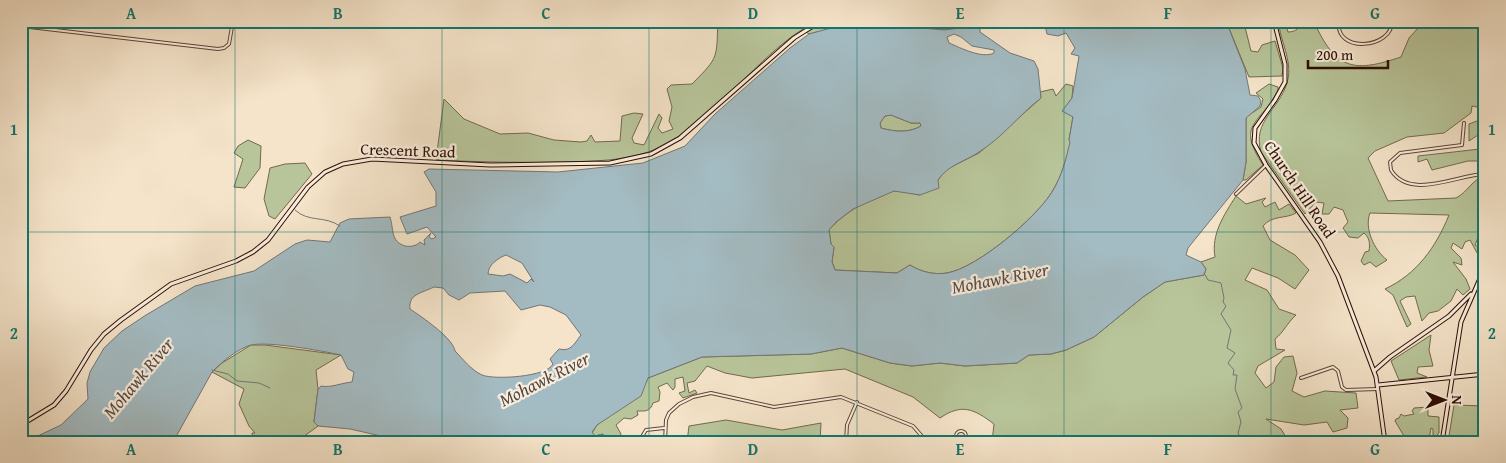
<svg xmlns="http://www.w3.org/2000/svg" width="1506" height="463" font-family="'Gentium Book Plus',serif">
<rect width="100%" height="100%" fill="#f5e4ca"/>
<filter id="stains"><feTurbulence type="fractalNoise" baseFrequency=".004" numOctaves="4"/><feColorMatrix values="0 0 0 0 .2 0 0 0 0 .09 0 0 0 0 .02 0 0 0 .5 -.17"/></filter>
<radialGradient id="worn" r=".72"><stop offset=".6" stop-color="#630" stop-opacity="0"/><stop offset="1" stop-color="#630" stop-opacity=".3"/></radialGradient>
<!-- green -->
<path fill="#b8c59a" stroke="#72694e" d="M718,21H817C776,42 747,79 713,109C698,121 682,136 665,145C633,161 599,161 565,162C522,163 479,162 436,160L444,99L464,119L500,134L528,133L554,140L581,142L587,141L591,135L595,142L620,141L622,116L634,113L643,114L632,138L634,143L644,145L659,114L662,118L658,128L662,133L673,129L669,121L672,107L667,89L671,85L692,84C720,56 716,58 718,21Z
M828,21H999L996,27C992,26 986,24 981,24C969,24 956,31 943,30C899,25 852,22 809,34L806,32Z
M1226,21H1247L1245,27L1251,51L1258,52L1262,45L1275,41L1283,68L1282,76L1249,77Z
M1302,21H1319L1316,26C1337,71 1356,72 1401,57L1409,38L1419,27L1414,21H1485V112L1482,108L1472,106L1471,113L1444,133L1407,137L1375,151L1368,158L1388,201L1456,198C1468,192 1472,179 1485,176L1478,197H1485V232L1480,233L1475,245L1485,251V257L1481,260L1470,240L1465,242L1462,249L1453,243L1451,248L1461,258L1462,265L1453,262L1466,279L1470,289L1463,295L1457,289L1451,301L1438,311L1429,313L1422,321L1415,296L1406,297L1400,301L1411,324L1407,327L1393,295L1385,289C1417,274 1436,247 1449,215L1370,213C1364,228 1374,250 1387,260L1376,267L1370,262L1364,265L1361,261L1365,252L1369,251C1370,244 1370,238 1364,233L1358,238L1349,237L1343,228L1348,222L1343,210L1334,207L1329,214H1322L1324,203L1316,202L1305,214L1261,152C1252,121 1279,110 1287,83C1293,64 1282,44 1279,26L1286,25L1288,32C1296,32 1300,28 1302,21Z
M1066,84L1073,86L1072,98L1063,111L1073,116L1069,140L1071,141C1066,159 1062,176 1052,192C1036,218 977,268 947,273C934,275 921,272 910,265L897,273L835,270L832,262L834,247L831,244L829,230C841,215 873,195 893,191C900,190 913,194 920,195L938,180L945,170L979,153L1041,98L1040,92L1053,89L1056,96Z
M1269,84L1278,87V90C1261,125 1235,122 1263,165L1246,180H1243L1246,162V117L1261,107L1263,99L1256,93Z
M891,115L911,123H920L921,126C909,133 895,132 881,128L880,123L885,116Z
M1485,118V171L1482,170L1481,161H1468L1432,170L1427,159L1418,162V156L1480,149L1483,137L1478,135L1469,141V124Z
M248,140L261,146L260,168L245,188L234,187L243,159L234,153L238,146Z
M305,163L312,174L275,219L269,216L264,199L270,168L285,164Z
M1236,196L1246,204L1266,198L1262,202L1265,207L1275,202L1279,210L1289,204L1296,213C1286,219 1272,215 1263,226L1270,240L1295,255L1309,270L1295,289L1278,278L1252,268L1245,280L1267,290L1279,309L1296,315C1287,323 1284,332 1275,339L1276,349L1285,350L1258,366L1255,373L1266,388L1274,382L1276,367L1284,357L1293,356L1297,373L1292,391L1304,397L1325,391L1356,393L1358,408L1340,410L1348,418L1347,428L1333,432L1327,422L1304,425L1266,419L1281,429L1289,442H992L994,424C974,409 962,403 940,418L913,397L845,369L752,378L725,373L707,366L695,381L687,383L689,393L695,390L697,393L683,398L679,393L685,391L683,377L675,379V387L673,390L667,383L658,387L660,392L659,401L653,403C650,412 645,411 637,411L638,415L631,419L624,418L616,425L621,434L618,442H609L603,434L595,436L592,433L597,425L644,386L648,378L702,357L811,354L842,348L890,363L912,366L940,363L965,366L1017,363L1029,355L1051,354L1066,350L1094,337L1143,297L1165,282L1204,275L1206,269L1201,262L1215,257C1211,234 1224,215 1236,196Z
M1431,335L1429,350L1433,366L1418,367L1417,373L1427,377L1399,380L1391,361Z
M251,345H265L341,355L316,370L318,389L314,422L318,426L303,437L304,442H254L252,433H255L249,426L239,404L244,389L212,372L222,363Z
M1454,405L1485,406V442H1448Z
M1428,407V416L1439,417V433L1436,436L1433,435V429L1431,428L1429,440L1426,442L1411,439L1407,441L1395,421L1396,419L1399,418L1401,414L1404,416L1414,414L1412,411L1414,408Z
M726,420L782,430L821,423L820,442H687L689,426Z"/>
<!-- water -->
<path fill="#a3bbc2" stroke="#747575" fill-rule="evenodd" d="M1044,21H1226L1245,69L1250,95L1258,96L1261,101L1260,106L1246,118V162L1243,180L1188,248L1186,255L1201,262L1206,269L1204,275L1165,282L1143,297L1094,337L1066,350L1051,354L1029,355L1017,363L965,366L940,363L912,366L890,363L842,348L811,354L702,357L648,378L641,396L597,425L592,432L595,436L603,434L609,442H384L381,436L350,429L318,426L314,422L318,389L321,386C331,388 341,383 352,382L354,372L348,369L341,355C322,351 269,341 251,345C237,349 222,362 212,372L173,442H25L61,425L88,399L87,383L90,372L104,348L122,331L146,315L195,286L254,271L295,244L307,240L330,242L340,223L349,219L390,217C394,229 390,241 405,246C411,247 416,246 420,242L425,245L424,240L431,233L429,237L432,239L436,237L427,227L407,234L400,217L436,206V192L424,172L429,169L558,172L643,163L685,146L715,114L790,48L809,34L831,28L900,26L944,30L976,26L980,27V32L1010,53L1034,61L1038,69L1041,98C1019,115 1003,137 979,152C964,162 948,165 938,180L939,188L920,195L894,191L853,209L836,222L829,230L831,244L834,247L832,262L835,270L897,273L910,265C921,272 934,275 947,273C977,268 1036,218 1052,192C1062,176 1066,159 1070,142L1069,140L1073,117L1062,111L1072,98L1079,56L1071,54L1075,48L1066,33L1058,36L1047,34ZM954,34L961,37L972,46L994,50V53C982,59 961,48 949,43L947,37ZM891,115L911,123H920L921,126C909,133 895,132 881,128L880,123L885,116ZM506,255L522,263L534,282L531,279L527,283L510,274L503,276L488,274C488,265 498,258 506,255ZM434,287L443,288L449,295L459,300L470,293L505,291L521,310L540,305L550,307L566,315L581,335C574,344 571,352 559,349L550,359L553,364C547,377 494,380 482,375C471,370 463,359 455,351C453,338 422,317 410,309C408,294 422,293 434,287Z"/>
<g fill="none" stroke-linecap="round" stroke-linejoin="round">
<!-- stream -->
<path stroke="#747575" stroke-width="1" d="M295,210C309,223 324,215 340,226
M1204,273L1208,280L1221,283L1224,298L1223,302L1226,306L1221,314L1231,330L1227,348L1235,353L1228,363L1234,370L1233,375H1237L1235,389L1242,408L1238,412L1241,422L1238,433L1242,442
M212,370L228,374L237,381L259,383L270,388"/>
<!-- street casing -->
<g stroke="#5f4334" stroke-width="4">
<path id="street" d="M1339,21C1334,54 1393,49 1392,21
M21,26L218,49L224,48L229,44L233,21
M1464,123L1462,145L1400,153L1390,162L1391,170C1410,201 1459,174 1485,174
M1236,194L1266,165
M1301,378L1333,367L1338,371L1342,387L1346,390L1378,389
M956 436a5 5 0 1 1 10 0a5 5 0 1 1-10 0Z
M664,440L644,439L643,435L646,430L664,428
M665,442L666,420L669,413L679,404L693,397L711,393L774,407L841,397L913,426L927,442
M846,442L847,425L857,402"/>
</g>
<!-- secondary casing -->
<g stroke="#2d0d02" stroke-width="5">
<path id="secondary" d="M1274,21L1285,64V82L1275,100L1255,128L1254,143L1266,165L1320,242L1338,276L1376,377L1385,442
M1374,371L1390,357L1449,316L1471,294
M1378,385L1485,374
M21,425L54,405L66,391L91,350L104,334L121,320L171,284L236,261L253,252L268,240L308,187L325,172L343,164L372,159L490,165L610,163L651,154L680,138L794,38L821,21
M1442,442L1461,322L1485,267"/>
</g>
<!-- street -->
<use href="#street" stroke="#f8eddd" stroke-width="2"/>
<!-- secondary -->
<use href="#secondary" stroke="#f8eddd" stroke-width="3"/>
</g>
<!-- grid -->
<path fill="none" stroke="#0f766e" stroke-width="1" stroke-opacity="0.55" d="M235,21V442M442,21V442M649,21V442M857,21V442M1064,21V442M1271,21V442M21,232H1485"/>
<g text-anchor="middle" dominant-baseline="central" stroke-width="4.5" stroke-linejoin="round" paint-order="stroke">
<!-- street labels -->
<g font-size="16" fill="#2d0d02" stroke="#f8eddd">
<text transform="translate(408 150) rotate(2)">Crescent Road</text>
<text transform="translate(1300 189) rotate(56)">Church Hill Road</text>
</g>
<!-- water labels -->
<g font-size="18" font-style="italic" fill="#564a45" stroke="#f8eddd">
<text transform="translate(1000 278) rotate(-11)">Mohawk River</text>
<text transform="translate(138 378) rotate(-50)">Mohawk River</text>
<text transform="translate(544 379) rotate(-27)">Mohawk River</text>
</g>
</g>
<!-- margin -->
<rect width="1506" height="463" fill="none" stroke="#f5e4ca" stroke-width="55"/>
<!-- north arrow -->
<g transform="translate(1444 400) rotate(90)" stroke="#f8eddd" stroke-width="4" paint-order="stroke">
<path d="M0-4L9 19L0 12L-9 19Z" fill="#2d0d02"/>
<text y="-8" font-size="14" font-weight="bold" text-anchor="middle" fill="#2d0d02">N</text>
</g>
<!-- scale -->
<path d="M1308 60v8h80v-8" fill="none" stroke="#2d0d02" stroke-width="2.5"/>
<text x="1316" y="60" font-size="15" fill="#2d0d02" stroke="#f8eddd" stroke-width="4" paint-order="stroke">200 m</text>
<rect x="28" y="28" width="1450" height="408" fill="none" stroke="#0f766e" stroke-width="2"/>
<g font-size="16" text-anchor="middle" font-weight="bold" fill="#0f766e">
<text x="131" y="19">A</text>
<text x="338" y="19">B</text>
<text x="546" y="19">C</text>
<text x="753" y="19">D</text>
<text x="960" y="19">E</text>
<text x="1168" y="19">F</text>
<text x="1375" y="19">G</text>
<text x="14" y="135">1</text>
<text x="1492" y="135">1</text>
<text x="14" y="339">2</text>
<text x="1492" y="339">2</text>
<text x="131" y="455">A</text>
<text x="338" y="455">B</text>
<text x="546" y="455">C</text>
<text x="753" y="455">D</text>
<text x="960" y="455">E</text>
<text x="1168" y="455">F</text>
<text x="1375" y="455">G</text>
</g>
<rect width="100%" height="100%" filter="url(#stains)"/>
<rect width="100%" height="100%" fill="url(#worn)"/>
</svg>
